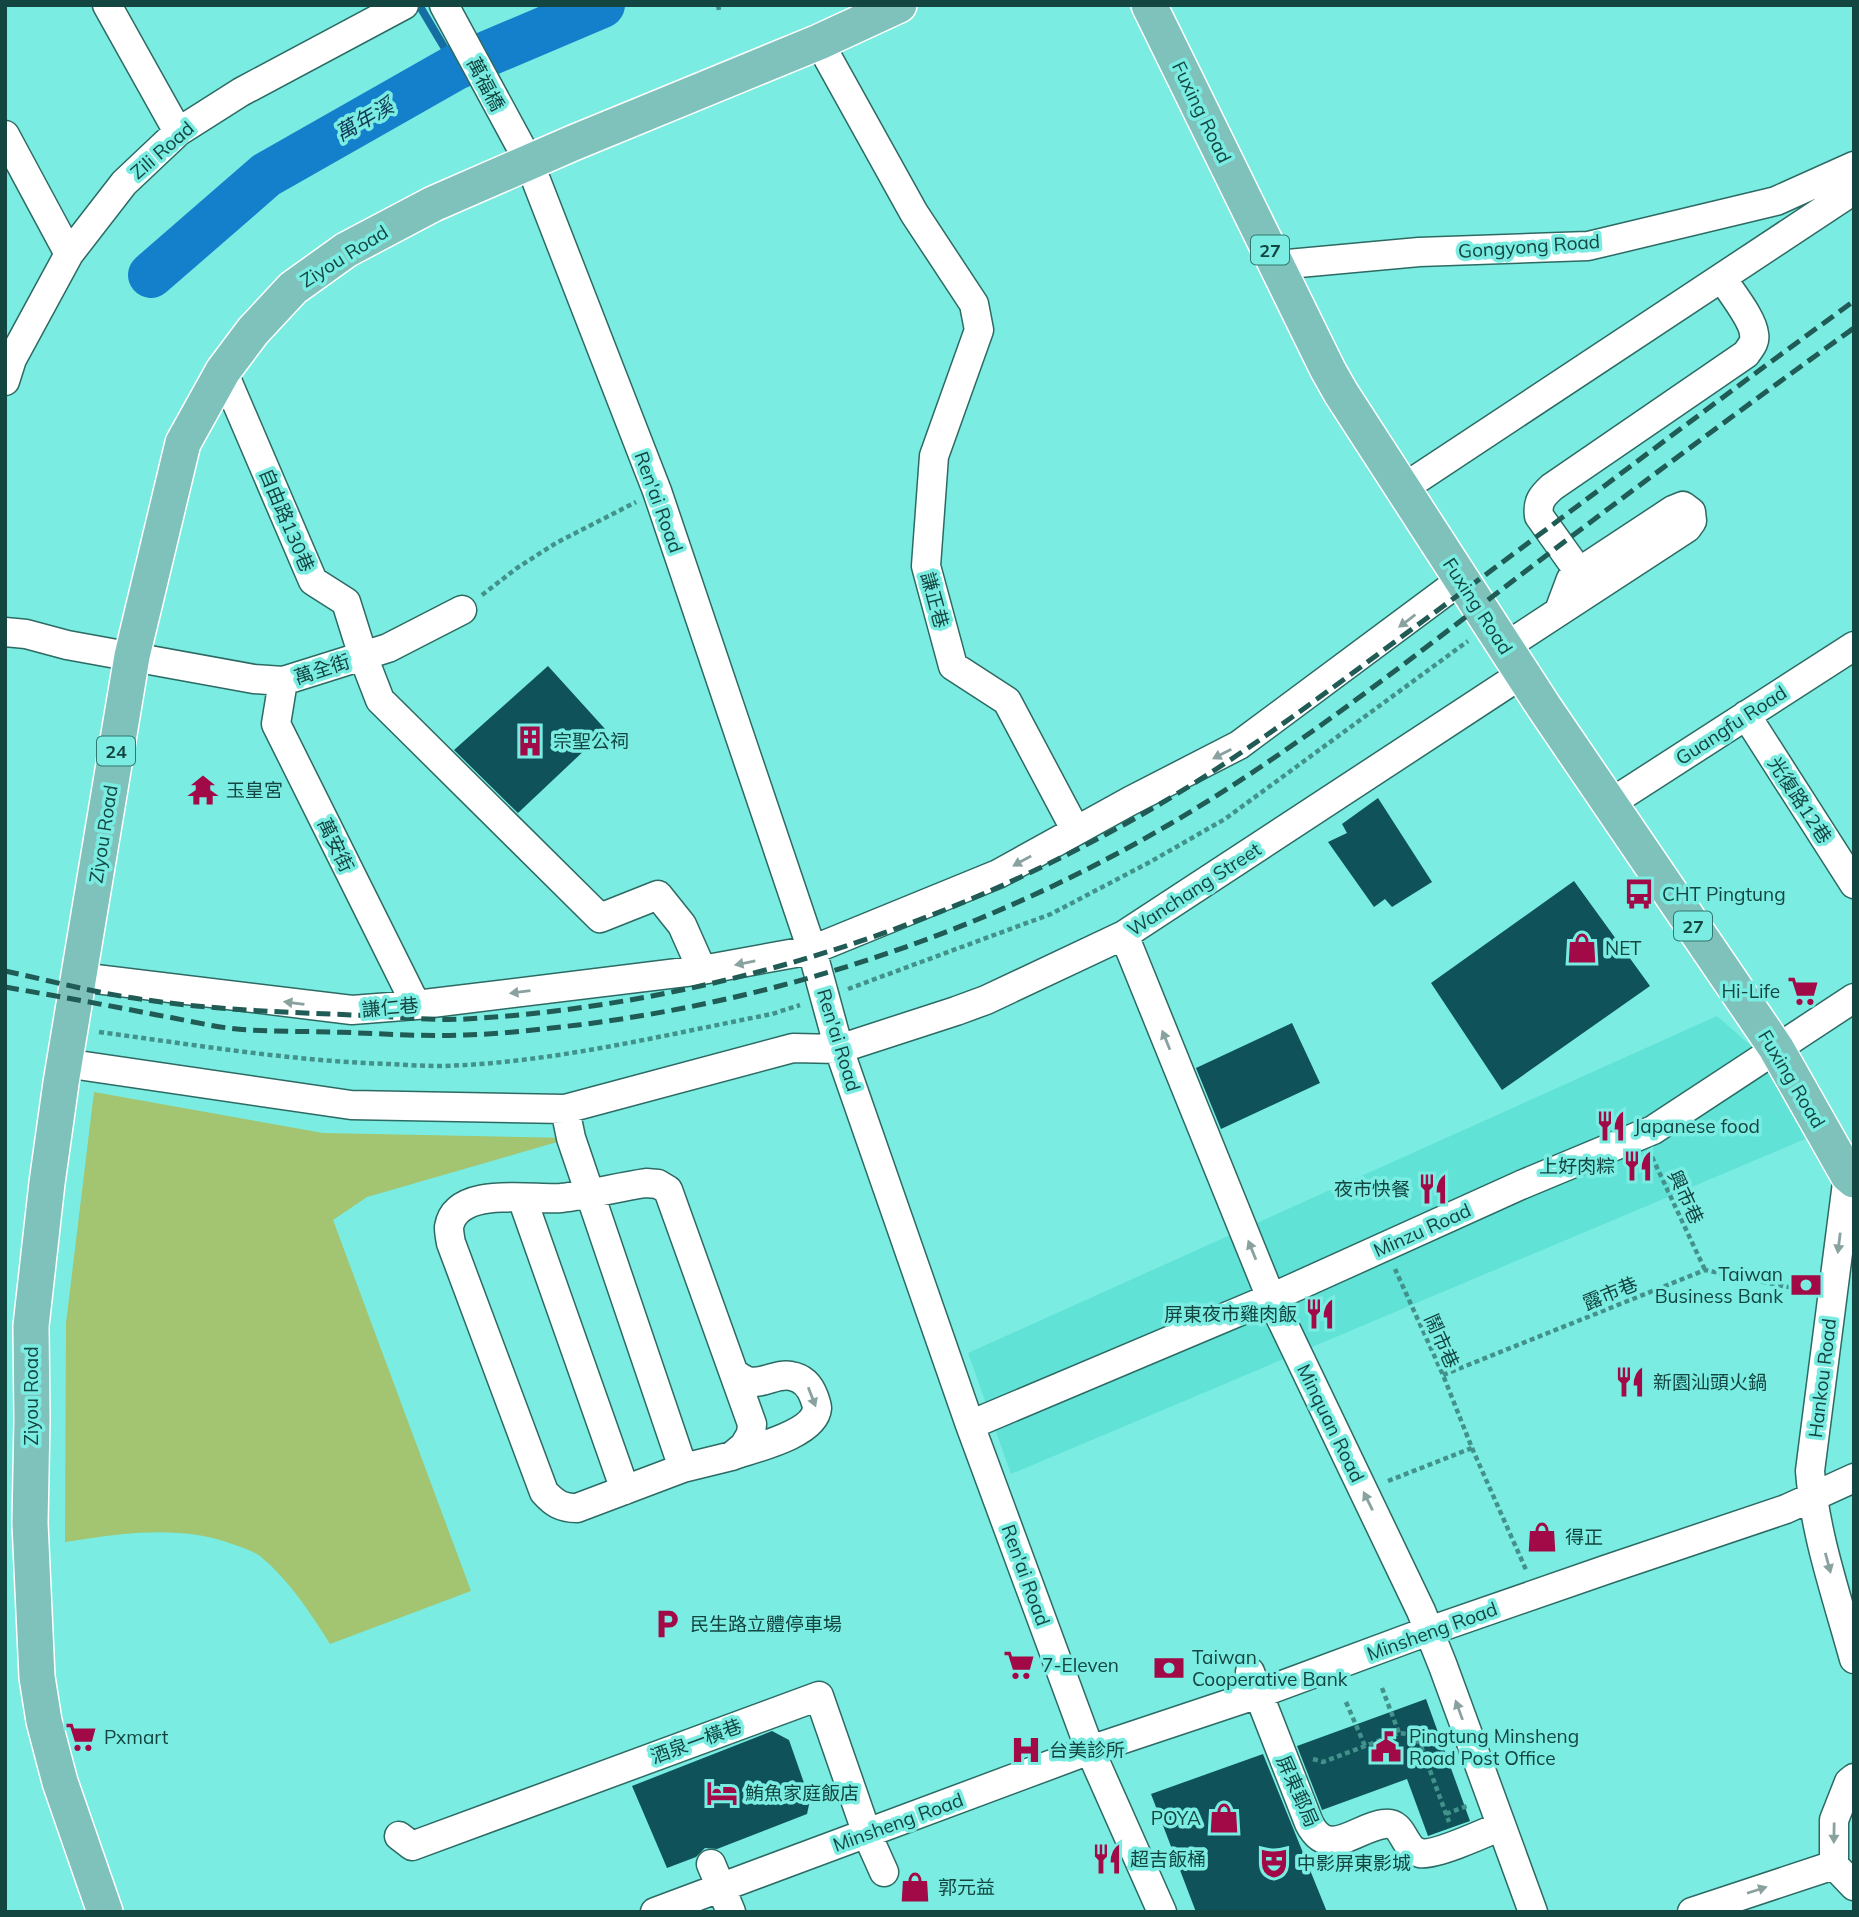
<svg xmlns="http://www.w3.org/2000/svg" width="1859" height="1917" font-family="Mulish,'Noto Sans TC',sans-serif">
<rect width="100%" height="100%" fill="#7aece1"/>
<!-- built -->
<path fill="#60e3d6" d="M1717,1016L1766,1059L1810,1137L1011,1474L968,1353Z"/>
<!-- green -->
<path fill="#a3c470" d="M94,1092L323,1133L571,1138L367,1197L333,1220L471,1591L330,1644C310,1612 289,1580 260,1556C253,1551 243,1548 235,1545C181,1524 122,1533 65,1542L66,1323Z"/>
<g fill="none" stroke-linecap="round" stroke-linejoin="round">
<!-- stream -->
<path stroke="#146ea2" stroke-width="8" d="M419,5L456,67"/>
<!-- river -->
<path stroke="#1480cc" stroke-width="46" d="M151,275L266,175L456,67L602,5"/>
</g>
<!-- building -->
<path fill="#0f525a" d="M548,666L606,730L518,813L454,750Z
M1378,798L1432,882L1392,907L1385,899L1374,907L1328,842L1347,833L1342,824Z
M1574,881L1650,986L1502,1090L1431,983Z
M1292,1023L1320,1083L1221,1129L1196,1068Z
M1426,1699L1470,1821L1428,1836L1407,1779L1322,1810L1297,1746Z
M772,1731L789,1740L810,1800L807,1814L717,1849L705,1848L696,1857L667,1868L632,1786Z
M1263,1754L1327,1912H1196L1151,1794Z"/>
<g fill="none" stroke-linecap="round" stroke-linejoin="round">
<!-- minor casing -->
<g stroke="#2d6a64" stroke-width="31">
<path id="minor" d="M107,5L178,132
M444,5L529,162L657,491L812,950L839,1049L970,1425L1090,1750L1162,1912
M819,42L914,213L974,304L979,330L934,456L926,566L953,666L1007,701L1076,831
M5,135L69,254
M1277,265L1419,252L1588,246L1776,201L1854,166
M223,371L313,581L346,602L363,656L380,700L600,918L658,895L682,925L702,970
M5,381L12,359L69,254L124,183L178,132L241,92L404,5
M1402,489L1854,190
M1579,572L1539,516C1537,502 1542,496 1552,487L1746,354C1750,348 1756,342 1754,334C1753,319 1730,291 1722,278
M5,632L26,634L67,645L254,679L283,681L388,648L462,610
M1505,647L1687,528L1692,521L1691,512L1683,506L1673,510L1579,572L1571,579L1559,611
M283,681L276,724L416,1005
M1746,715L1854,884
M1609,804L1854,646
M1124,935L1271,1298L1421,1611L1443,1666L1533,1912
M79,977L352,1010L416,1005L702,970L812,950L998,874L1130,801L1239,745L1461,580
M64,1063L351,1105L565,1109L793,1048L839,1049L956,1011L986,1000L1124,935L1522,674
M565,1109L571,1138L683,1468
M1848,1175L1810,1471C1815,1535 1837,1597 1854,1659
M646,1183L658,1184L668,1190L752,1424L751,1434L744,1446L732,1456L683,1468L577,1508C561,1508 554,1503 544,1492L451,1243C450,1238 449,1232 449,1227C456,1185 532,1200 561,1198C589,1195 618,1187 646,1183Z
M522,1198L625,1490
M734,1373C738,1376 744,1380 748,1381C763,1385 776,1373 791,1376C803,1378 810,1386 814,1397C815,1400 817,1405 817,1408C815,1434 755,1448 734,1455
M970,1425L1271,1298L1521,1185L1653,1130L1854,998
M1250,1672L1309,1823C1328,1861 1357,1827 1384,1824C1405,1821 1402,1849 1420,1853C1434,1856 1485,1833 1501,1826
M1854,1778L1849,1782L1834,1820V1865L1854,1886
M399,1836L412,1846L819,1696L867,1834L884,1872
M711,1864L731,1912
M655,1912L1090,1750L1258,1694L1412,1637L1608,1569L1786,1509L1854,1478
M1692,1912L1834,1865"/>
</g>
<!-- major casing -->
<g stroke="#fff" stroke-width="38">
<path id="major" d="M1149,5L1328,370L1341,393L1544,707L1776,1048L1848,1175L1854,1180
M105,1912L60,1782L44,1721L37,1677L30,1523L32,1420L31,1326L47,1183L61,1083L132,656L183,443L223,371L253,331L293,288L346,250L433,204L573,143L819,42L899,5"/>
</g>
<!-- path -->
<path stroke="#42928b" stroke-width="4.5" stroke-dasharray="5 3.5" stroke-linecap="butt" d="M718,5L719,10
M482,595L517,568L556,543L636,502
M848,989L1051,914L1150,862L1225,819L1468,641
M99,1032C196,1045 291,1061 389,1064C406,1065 424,1066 442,1066C552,1063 664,1035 772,1014L800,1005
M1652,1157L1705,1270
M1443,1375L1705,1270L1808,1291
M1472,1448L1527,1572
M1388,1481L1472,1448L1443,1375L1395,1269
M1382,1688L1399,1733
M1346,1702L1365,1746
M1313,1759L1323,1762L1399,1733C1410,1734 1415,1736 1421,1746L1449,1822
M1446,1814L1467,1806"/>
<!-- minor -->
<use href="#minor" stroke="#fff" stroke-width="28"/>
<!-- major -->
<use href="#major" stroke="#7fc2bc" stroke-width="35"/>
<!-- rail -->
<path stroke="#205b56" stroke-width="5" stroke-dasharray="14 7" stroke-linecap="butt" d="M5,971C52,981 99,994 147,1000C215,1010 284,1012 353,1015C390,1016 429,1021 466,1019C709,1005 951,927 1160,804C1252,750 1337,684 1423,621C1567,515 1709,406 1854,301
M5,987C56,996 107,1005 157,1015C181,1019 205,1025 228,1028C262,1032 298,1031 331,1032C376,1033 421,1037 465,1035C503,1034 541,1029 578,1025C786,999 989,930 1170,824C1291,753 1403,665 1514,580C1627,494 1740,410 1854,328"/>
</g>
<!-- one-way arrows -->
<defs><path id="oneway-solid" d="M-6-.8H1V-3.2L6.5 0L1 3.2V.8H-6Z" transform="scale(1.75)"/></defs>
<g fill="#89a2a0">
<use href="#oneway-solid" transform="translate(1407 621) rotate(143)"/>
<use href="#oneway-solid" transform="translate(1222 754) rotate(153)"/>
<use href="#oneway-solid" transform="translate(1022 861) rotate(151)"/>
<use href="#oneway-solid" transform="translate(745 963) rotate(169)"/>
<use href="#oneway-solid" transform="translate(520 992) rotate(173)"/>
<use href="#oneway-solid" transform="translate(294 1003) rotate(-173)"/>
<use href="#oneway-solid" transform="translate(1166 1040) rotate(-112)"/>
<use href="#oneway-solid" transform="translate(1839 1243) rotate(97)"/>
<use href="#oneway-solid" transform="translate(1252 1250) rotate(-112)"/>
<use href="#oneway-solid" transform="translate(812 1397) rotate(69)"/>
<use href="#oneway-solid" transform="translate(1368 1501) rotate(-116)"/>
<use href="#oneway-solid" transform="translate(1828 1563) rotate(75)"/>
<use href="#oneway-solid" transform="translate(1459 1710) rotate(-110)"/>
<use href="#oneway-solid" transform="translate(1834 1833) rotate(91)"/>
<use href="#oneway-solid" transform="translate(1757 1890) rotate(-18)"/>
</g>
<!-- icons -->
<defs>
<g id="building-bare" transform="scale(2.415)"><path d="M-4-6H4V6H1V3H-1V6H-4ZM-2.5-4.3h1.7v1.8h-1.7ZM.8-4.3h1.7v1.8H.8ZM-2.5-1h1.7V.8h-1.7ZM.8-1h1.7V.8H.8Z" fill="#a20947" stroke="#7aece1" stroke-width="2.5" paint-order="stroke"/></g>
<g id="temple-bare" transform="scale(2.415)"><path d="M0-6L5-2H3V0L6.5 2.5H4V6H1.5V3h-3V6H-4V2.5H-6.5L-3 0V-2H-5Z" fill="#a20947" stroke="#7aece1" stroke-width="2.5" paint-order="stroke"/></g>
<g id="bus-bare" transform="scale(2.415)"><path d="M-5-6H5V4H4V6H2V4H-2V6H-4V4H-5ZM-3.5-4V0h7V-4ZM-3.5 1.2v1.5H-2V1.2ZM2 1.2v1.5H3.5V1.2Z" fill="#a20947" stroke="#7aece1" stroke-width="2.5" paint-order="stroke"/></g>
<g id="shop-bare" transform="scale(2.415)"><path d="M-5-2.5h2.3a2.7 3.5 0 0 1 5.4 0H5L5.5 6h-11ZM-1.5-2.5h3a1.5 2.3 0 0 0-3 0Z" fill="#a20947" stroke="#7aece1" stroke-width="2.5" paint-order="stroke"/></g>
<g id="supermarket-bare" transform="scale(2.415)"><path d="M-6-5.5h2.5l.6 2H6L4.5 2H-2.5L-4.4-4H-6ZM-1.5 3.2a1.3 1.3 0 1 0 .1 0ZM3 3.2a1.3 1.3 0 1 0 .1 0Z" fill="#a20947" stroke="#7aece1" stroke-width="2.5" paint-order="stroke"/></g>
<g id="restaurant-bare" transform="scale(2.415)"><path d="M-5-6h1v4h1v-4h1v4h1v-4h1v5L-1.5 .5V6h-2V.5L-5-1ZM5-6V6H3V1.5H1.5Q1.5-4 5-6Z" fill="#a20947" stroke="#7aece1" stroke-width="2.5" paint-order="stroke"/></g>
<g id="bank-bare" transform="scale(2.415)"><path d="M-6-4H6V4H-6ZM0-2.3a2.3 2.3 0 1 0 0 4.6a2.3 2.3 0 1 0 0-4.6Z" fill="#a20947" stroke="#7aece1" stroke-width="2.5" paint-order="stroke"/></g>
<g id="parking-bare" transform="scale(2.415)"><path d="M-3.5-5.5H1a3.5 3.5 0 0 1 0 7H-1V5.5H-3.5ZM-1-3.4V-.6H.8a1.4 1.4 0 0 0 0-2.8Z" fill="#a20947" stroke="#7aece1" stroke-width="2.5" paint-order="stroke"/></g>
<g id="civic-bare" transform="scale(2.415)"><path d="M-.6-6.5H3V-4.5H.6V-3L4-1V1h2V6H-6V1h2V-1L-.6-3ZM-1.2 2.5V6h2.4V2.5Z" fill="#a20947" stroke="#7aece1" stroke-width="2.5" paint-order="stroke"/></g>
<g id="hospital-bare" transform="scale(2.415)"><path d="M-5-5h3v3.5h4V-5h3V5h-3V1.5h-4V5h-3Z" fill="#a20947" stroke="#7aece1" stroke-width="2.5" paint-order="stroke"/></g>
<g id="hotel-bare" transform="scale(2.415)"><path d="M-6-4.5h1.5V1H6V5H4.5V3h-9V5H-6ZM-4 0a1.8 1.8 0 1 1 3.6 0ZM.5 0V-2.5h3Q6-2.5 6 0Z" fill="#a20947" stroke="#7aece1" stroke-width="2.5" paint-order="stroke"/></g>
<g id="theatre-bare" transform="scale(2.415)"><path d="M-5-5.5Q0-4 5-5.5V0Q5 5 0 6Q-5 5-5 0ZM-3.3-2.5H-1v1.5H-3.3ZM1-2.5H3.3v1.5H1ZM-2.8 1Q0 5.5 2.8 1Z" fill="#a20947" stroke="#7aece1" stroke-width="2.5" paint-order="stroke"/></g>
</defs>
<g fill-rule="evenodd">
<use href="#building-bare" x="530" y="741"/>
<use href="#temple-bare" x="203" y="790"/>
<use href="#bus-bare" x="1639" y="894"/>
<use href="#shop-bare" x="1582" y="948"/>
<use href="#supermarket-bare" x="1803" y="991"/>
<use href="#restaurant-bare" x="1611" y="1126"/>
<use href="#restaurant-bare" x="1638" y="1166"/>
<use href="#restaurant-bare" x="1433" y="1189"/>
<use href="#bank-bare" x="1806" y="1285"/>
<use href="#restaurant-bare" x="1320" y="1314"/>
<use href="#restaurant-bare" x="1630" y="1382"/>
<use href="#shop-bare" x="1542" y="1537"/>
<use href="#parking-bare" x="667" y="1624"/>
<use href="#supermarket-bare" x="1019" y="1665"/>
<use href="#bank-bare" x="1169" y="1668"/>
<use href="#supermarket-bare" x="81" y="1737"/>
<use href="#civic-bare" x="1386" y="1747"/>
<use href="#hospital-bare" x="1026" y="1750"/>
<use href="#hotel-bare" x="722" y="1793"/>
<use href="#shop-bare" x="1224" y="1818"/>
<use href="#restaurant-bare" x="1107" y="1859"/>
<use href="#theatre-bare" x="1274" y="1863"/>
<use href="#shop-bare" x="915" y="1887"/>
</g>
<g text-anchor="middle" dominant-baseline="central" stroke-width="7" stroke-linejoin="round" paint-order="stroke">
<!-- shield labels -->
<g fill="#7aece1" stroke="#327771" stroke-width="2">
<rect x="1251" y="235.5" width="38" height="29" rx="5"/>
<rect x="97" y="736.5" width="38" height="29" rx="5"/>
<rect x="1674" y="911.5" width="38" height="29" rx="5"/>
</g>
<g font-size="18" font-weight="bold" fill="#134541">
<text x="1270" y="250">27</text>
<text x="116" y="751">24</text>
<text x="1693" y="926">27</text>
</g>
<!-- street labels -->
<g font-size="19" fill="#134541" stroke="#7aece1">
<text transform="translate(486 84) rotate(62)">萬福橋</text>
<text transform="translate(1202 112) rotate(64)">Fuxing Road</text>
<text transform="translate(162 150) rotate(-41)">Zili Road</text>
<text transform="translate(1529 246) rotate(-4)">Gongyong Road</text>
<text transform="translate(344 256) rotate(-32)">Ziyou Road</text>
<text transform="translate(659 502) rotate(70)">Ren'ai Road</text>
<text transform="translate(287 520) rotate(67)">自由路130巷</text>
<text transform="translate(935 600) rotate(75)">謙正巷</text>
<text transform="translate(1478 606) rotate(57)">Fuxing Road</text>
<text transform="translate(322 669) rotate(-18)">萬全街</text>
<text transform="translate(1731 725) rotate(-33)">Guangfu Road</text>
<text transform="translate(1800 800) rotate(57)">光復路12巷</text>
<text transform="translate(103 834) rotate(-81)">Ziyou Road</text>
<text transform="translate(336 845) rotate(64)">萬安街</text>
<text transform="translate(1194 889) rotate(-33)">Wanchang Street</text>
<text transform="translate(390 1007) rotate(-5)">謙仁巷</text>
<text transform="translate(839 1040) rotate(73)">Ren'ai Road</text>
<text transform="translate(1792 1079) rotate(59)">Fuxing Road</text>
<text transform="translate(1686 1197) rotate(65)">興市巷</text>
<text transform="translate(1422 1230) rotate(-24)">Minzu Road</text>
<text transform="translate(1610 1293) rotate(-22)">露市巷</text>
<text transform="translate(1442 1341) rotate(66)">鬧市巷</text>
<text transform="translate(1822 1378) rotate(-83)">Hankou Road</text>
<text transform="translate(31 1396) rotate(-90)">Ziyou Road</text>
<text transform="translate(1331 1423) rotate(64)">Minquan Road</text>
<text transform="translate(1026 1575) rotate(70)">Ren'ai Road</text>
<text transform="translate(1432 1631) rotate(-20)">Minsheng Road</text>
<text transform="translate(696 1741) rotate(-20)">酒泉一橫巷</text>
<text transform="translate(1298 1791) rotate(66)">屏東郵局</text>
<text transform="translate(898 1822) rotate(-20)">Minsheng Road</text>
</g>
<!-- poi labels -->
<g font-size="19" fill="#134541" stroke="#7aece1" text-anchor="start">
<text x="553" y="741">宗聖公祠</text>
<text x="226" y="790">玉皇宮</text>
<text x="1662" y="894">CHT Pingtung</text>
<text x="1605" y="948">NET</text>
<text x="1780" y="991" text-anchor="end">Hi-Life</text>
<text x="1634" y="1126">Japanese food</text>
<text x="1615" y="1166" text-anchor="end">上好肉粽</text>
<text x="1410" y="1189" text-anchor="end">夜市快餐</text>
<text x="1783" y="1274" text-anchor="end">Taiwan<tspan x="1783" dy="22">Business Bank</tspan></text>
<text x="1297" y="1314" text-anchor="end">屏東夜市雞肉飯</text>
<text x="1653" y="1382">新園汕頭火鍋</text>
<text x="1565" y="1537">得正</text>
<text x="690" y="1624">民生路立體停車場</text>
<text x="1192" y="1657">Taiwan<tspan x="1192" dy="22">Cooperative Bank</tspan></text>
<text x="1042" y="1665">7-Eleven</text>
<text x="1409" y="1736">Pingtung Minsheng<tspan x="1409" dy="22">Road Post Office</tspan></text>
<text x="104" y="1737">Pxmart</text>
<text x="1049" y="1750">台美診所</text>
<text x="745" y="1793">鮪魚家庭飯店</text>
<text x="1201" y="1818" text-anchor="end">POYA</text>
<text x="1130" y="1859">超吉飯桶</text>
<text x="1297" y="1863">中影屏東影城</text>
<text x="938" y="1887">郭元益</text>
</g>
<!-- water labels -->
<g font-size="21" font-style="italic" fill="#113857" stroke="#7aece1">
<text transform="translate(364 119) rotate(-30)">萬年溪</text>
</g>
</g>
<!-- border -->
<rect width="1859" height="1917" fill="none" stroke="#134541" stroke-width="14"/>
</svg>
